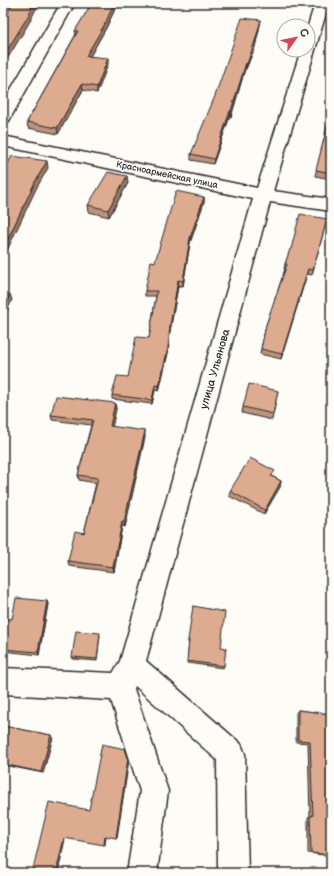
<svg xmlns="http://www.w3.org/2000/svg" width="334" height="876" font-family="'Balsamiq Sans',sans-serif">
<rect width="100%" height="100%" fill="#fdfcf7"/>
<filter id="ink" filterUnits="userSpaceOnUse"><feTurbulence type="fractalNoise" baseFrequency=".025" numOctaves="2"/><feDisplacementMap in="SourceGraphic" scale="8" xChannelSelector="R" yChannelSelector="G"/><feConvolveMatrix kernelMatrix="1 2 1 2 8 2 1 2 1" color-interpolation-filters="sRGB"/></filter>
<g filter="url(#ink)">
<g fill="none" stroke-linecap="round" stroke-linejoin="round">
<!-- minor casing -->
<g stroke="#2b2b2b" stroke-width="3">
<path id="minor" d="M61,3H75L11,117L9,121L3,122V103Z
M315,3H329L273,191L331,199V211L270,202L146,661L241,744L245,754L248,873H218L217,760L135,686L134,689L168,791L157,873H127L140,791L111,700L3,694V668L113,673L120,661L253,199L3,146V136L257,188L301,50H308V26Z"/>
</g>
<!-- minor -->
<use href="#minor" fill="#fdfcf7" fill-rule="evenodd"/>
</g>
<!-- wall -->
<path fill="#be937c" stroke="#2b2b2b" d="M89,3H118L106,28L90,56L108,64L97,93L83,90L58,134L28,128L27,122L76,34L75,31L88,10V6Z
M261,20L260,25L255,47L246,69H245L231,117L230,116L213,164L191,160V154Z
M331,111V179L315,176Z
M128,183L109,217L89,212L88,205Z
M204,197V202L190,243L183,286H178L170,331L168,353L159,391L155,390L152,404L112,399V395L128,377L149,338L156,296H145V291L155,262Z
M327,219L312,275L307,274L281,359L260,354L266,325L285,269H284L285,264L291,249Z
M278,391L272,420L242,413L243,407Z
M115,403L116,409L112,427L145,437L125,527L122,526L114,572L69,566L68,561L84,533L96,483L79,480L78,475L91,425L52,420L51,415Z
M273,476V477L281,481L280,487L264,514L229,496L230,491Z
M47,601L48,604L39,655L3,651V619H12Z
M331,601V634H329L330,602Z
M100,635L97,661L73,659L72,657Z
M188,640L221,647L224,666L223,668L187,663L189,643H188Z
M298,710L331,714V856L308,853V817L310,816L308,743L296,742V713Z
M3,726L51,735L53,737L43,773L3,765Z"/>
<!-- shaded-wall -->
<path fill="#9b7865" stroke="#2b2b2b" d="M34,3H39L29,23L3,66V57Z
M114,3H118L106,28L87,62L86,56Z
M261,20L260,25L255,47L246,69L247,64Z
M108,58V64L97,93V87Z
M246,63L245,69L231,117V111Z
M82,84L83,90L58,134L57,128Z
M230,111V116L213,164L214,159Z
M47,161L48,168L36,189L3,259V249L35,182Z
M127,176L128,183L109,217L108,210Z
M204,197V202L190,243L183,286V281L190,238Z
M308,269L307,274L281,359L282,354Z
M178,280V286L170,331L168,353L159,391V386Z
M10,294L12,300L3,320V309Z
M155,385V390L152,404V400Z
M115,403L116,409L111,432L110,426Z
M145,431V437L125,527L124,522Z
M281,481L280,487L264,514L265,510Z
M122,522V526L114,572L113,567Z
M47,601L48,604L39,655L38,652Z
M51,735L53,737L43,773L41,772Z
M128,758L129,760L117,838H116Z
M105,836H106L105,845H104Z
M64,838L65,839L58,873H56Z"/>
<!-- building -->
<path fill="#ddab90" stroke="#2b2b2b" d="M13,3H34L28,16L3,57V22Z
M89,3H114L106,22L86,56L108,58L97,87L82,84L57,128L27,122L78,31H75L90,6H88Z
M242,18L261,20L255,41L247,64L246,63L231,111H230L214,159L191,154L215,96Z
M331,111V173L316,170Z
M12,156L47,161L35,182L3,249V173Z
M108,172L127,176L108,210L88,205Z
M176,191L204,197L190,238L183,281L178,280L170,326L168,348L159,386L155,385L152,400L112,395L117,376L128,377L136,337L149,338L157,291H145L151,261L155,262Z
M300,214L327,219L313,270L308,269L282,354L261,349L266,325L287,264H285L290,249H291Z
M3,292L10,294L3,309Z
M249,384L278,391L273,414L243,407Z
M56,396L115,403L110,426L145,431L124,522H122L113,567L68,561L75,531L84,533L98,478L78,475L93,420L51,415Z
M250,458L275,471L271,476L281,481L265,510L230,491Z
M16,598L47,601L38,652L3,649V619H12Z
M193,606L225,612L221,647L226,648L224,666L187,661L189,640H188Z
M76,631L100,633L97,659L72,657Z
M298,710L331,714V855L311,853L310,816H313L310,741L298,740Z
M3,726L51,735L41,772L3,764Z
M102,744L125,749L128,758L116,838L105,836L104,845L64,838L56,873H32L49,802L89,810Z"/>
</g>
<g text-anchor="middle" dominant-baseline="central" stroke-width="3.5" stroke-linejoin="round" paint-order="stroke">
<!-- far-street labels -->
<g font-size="9" fill="#2b2b2b" stroke="#fdfcf7">
<text transform="translate(167 175) rotate(12)">Красноармейская улица</text>
</g>
<!-- street labels -->
<g font-size="11" fill="#2b2b2b" stroke="#fdfcf7">
<text transform="translate(215 369) rotate(-74)">улица Ульянова</text>
</g>
</g>
<!-- margin -->
<rect width="334" height="876" fill="none" stroke="#fdfcf7" stroke-width="16"/>
<rect x="8" y="8" width="318" height="860" fill="none" stroke="#2b2b2b" stroke-width="1.5" filter="url(#ink)"/>
<!-- north arrow -->
<g transform="translate(296 38) rotate(57)"><circle r="19" fill="#fdfcf7" stroke="#a9a8a5"/>
<path d="M0-3L7 15L0 10L-7 15Z" fill="#d1495b"/>
<text y="-6" font-size="11" font-weight="bold" text-anchor="middle" fill="#2b2b2b">С</text>
</g>
</svg>
